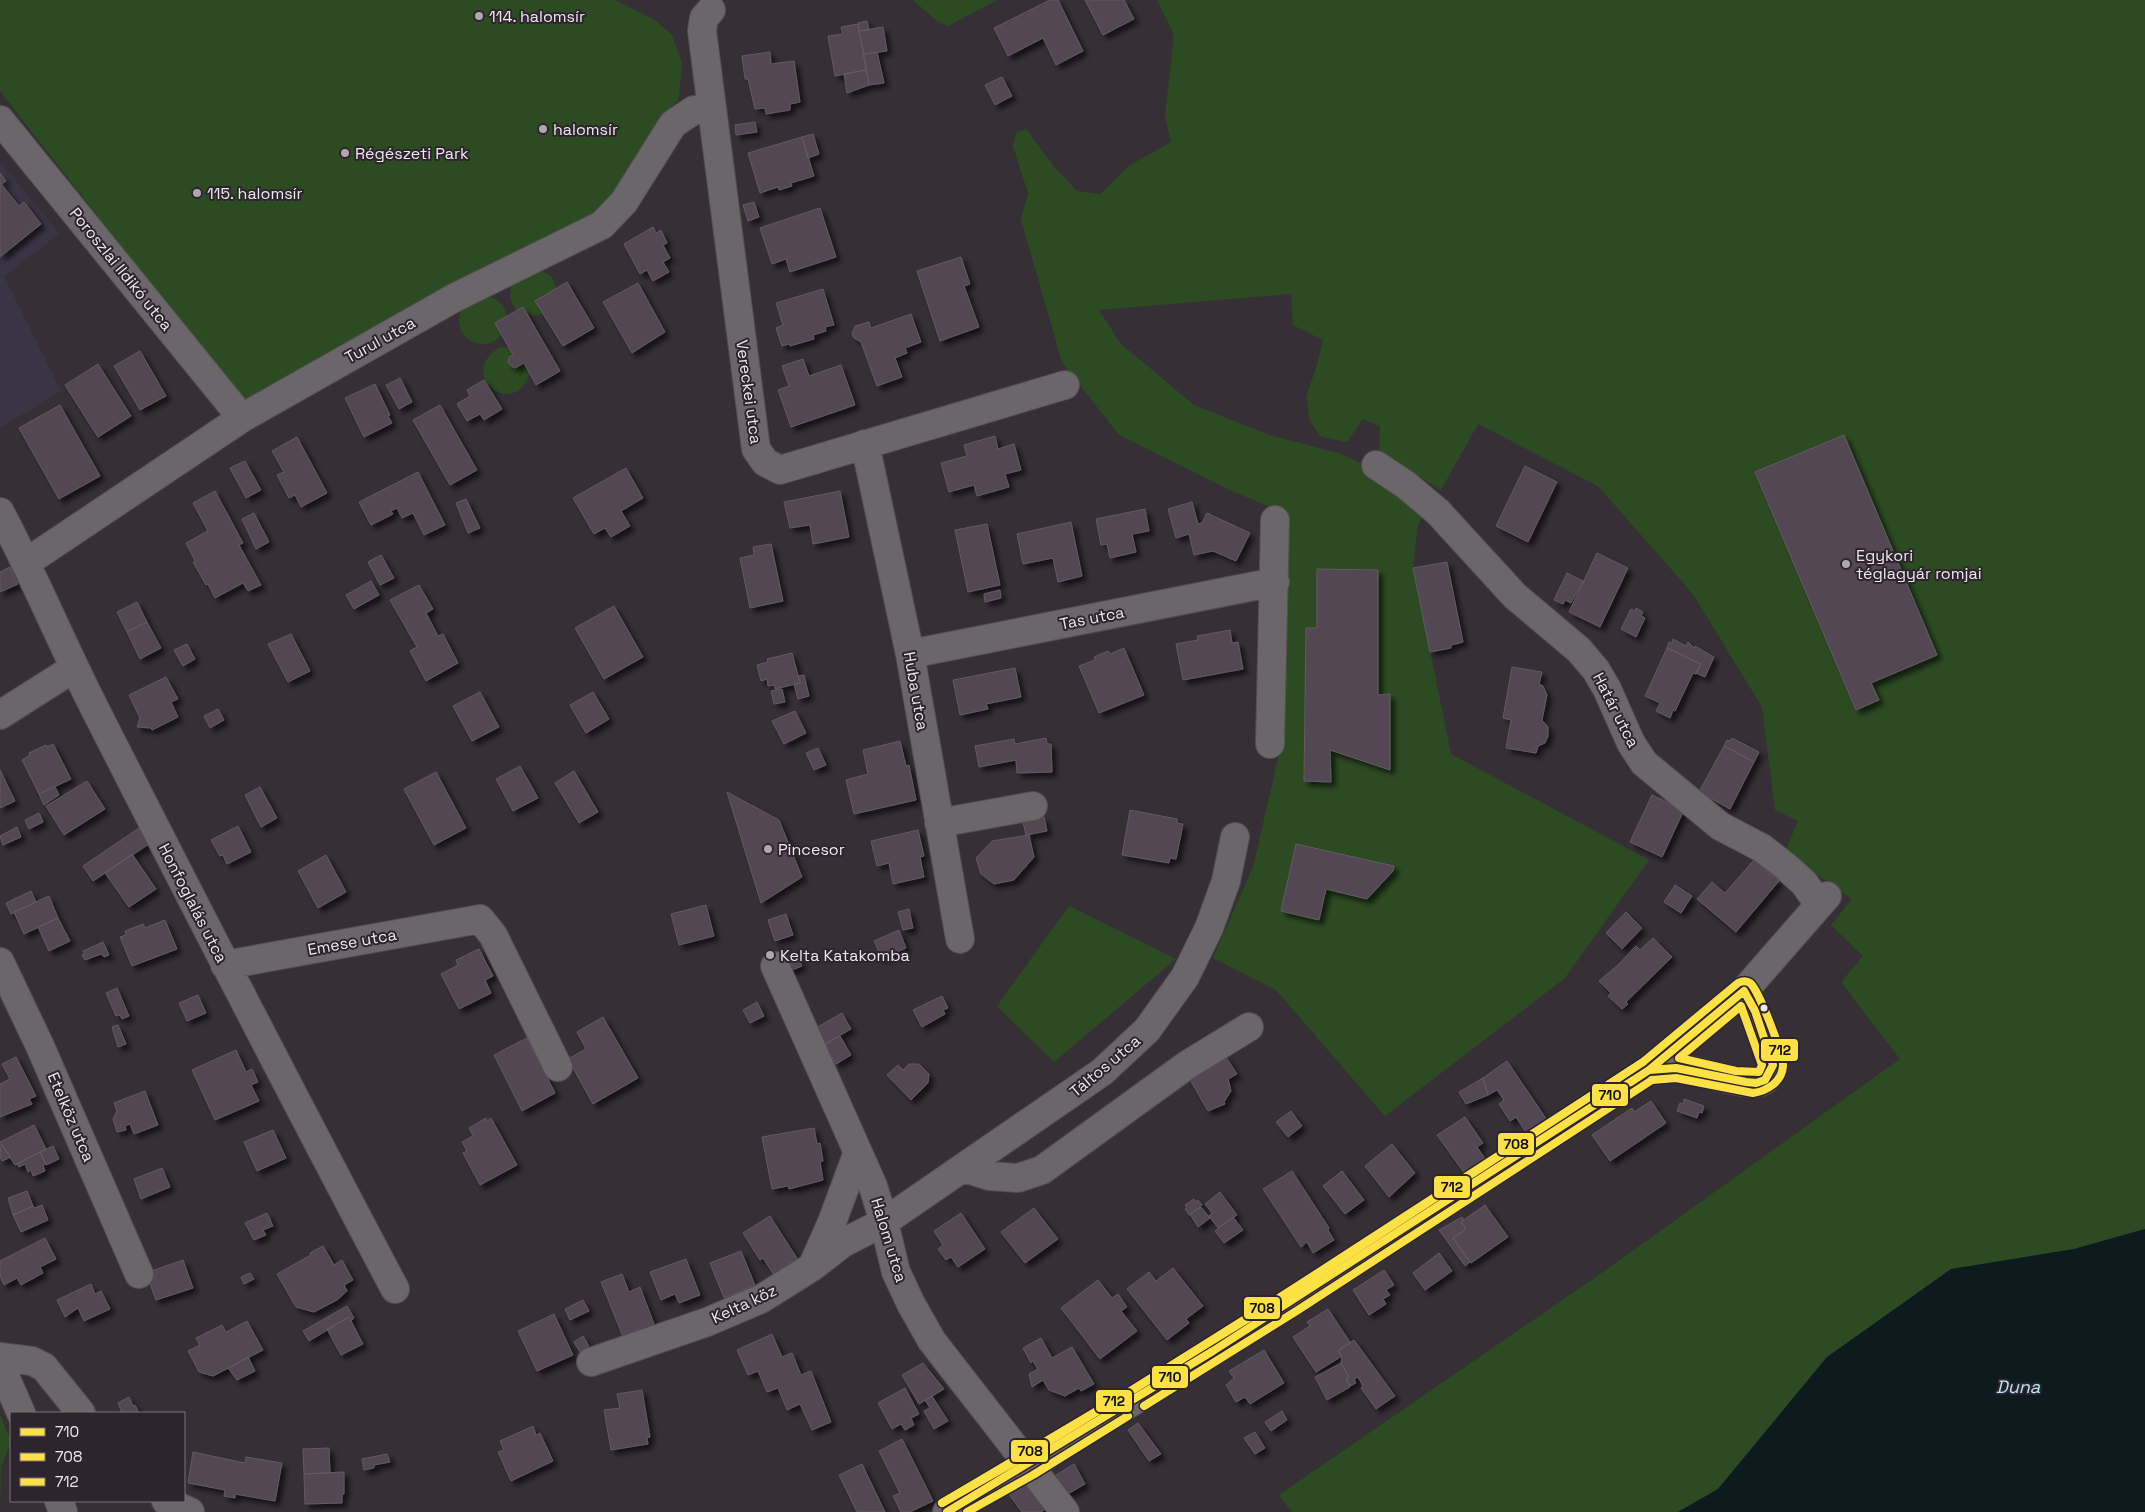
<svg xmlns="http://www.w3.org/2000/svg" width="2145" height="1512" font-family="'Space Grotesk',sans-serif">
<defs>
<filter id="shadow"><feDropShadow dx="4.5" dy="4.5" stdDeviation="2.5" flood-color="#0009"/></filter>
</defs>
<rect width="100%" height="100%" fill="#363036"/>
<!-- education -->
<path fill="#3a3545" d="M0,162L59,234L4,276L61,391L0,428Z"/>
<!-- green -->
<path fill="#2d4b23" d="M0,0H615L655,20L672,35L682,63L679,97L603,209L242,401L0,91Z
M913,0H997L948,26L938,22Z
M1157,0H2145V1229L2074,1249L1827,1357L1718,1489L1678,1512H1292L1279,1495L1606,1270L1900,1059L1841,982L1863,956L1831,925L1852,899L1785,852L1798,821L1775,810L1762,707L1693,594L1598,486L1478,424L1441,490L1392,460L1379,449L1380,427L1363,419L1347,442L1321,437L1310,421L1306,397L1317,365L1323,340L1293,325L1291,294L1099,310L1121,344L1194,405L1269,435L1342,454L1383,474L1429,510L1418,524L1413,566L1451,754L1649,860L1565,978L1385,1116L1276,990L1213,958L1253,867L1281,746L1289,515L1232,491L1119,435L1062,362L1021,219L1028,193L1013,146L1016,133L1026,129L1051,163L1077,191L1100,194L1129,166L1171,142L1165,115L1174,35Z
M541,270L552,277L557,290L546,313C518,321 502,304 515,277Z
M459 320a24 24 0 1 1 48 0a24 24 0 1 1-48 0Z
M500,347H514L531,367C521,424 452,377 500,347Z
M1069,906L1176,959L1054,1062L997,1006Z
M0,1414L11,1441L1,1467L0,1510Z"/>
<!-- water -->
<path fill="#0d1a1e" d="M2145,1229V1512H1678L1718,1489L1827,1357L1951,1269L2074,1249Z"/>
<!-- building -->
<path fill="#524652" stroke="#615c61" filter="url(#shadow)" d="M1050,0H1058L1083,51L1056,65L1043,38L1008,56L994,28Z
M1085,0H1124L1134,19L1103,35Z
M867,21L869,30L859,31L858,23Z
M858,24L866,70L835,76L828,36L843,34L841,27Z
M883,27L887,51L864,54L859,31Z
M770,52L771,64L794,61L800,102L790,104V110L766,114L765,108L755,109L748,79H745L742,56Z
M877,52L884,83L869,85L864,54Z
M866,70L869,85L847,93L844,74Z
M1002,77L1012,96L995,105L985,85Z
M755,122L757,132L736,135L735,125Z
M813,134L819,154L808,158L802,137Z
M802,137L814,176L791,183L792,186L779,190L778,187L760,193L748,153Z
M0,173L6,181L1,184L19,206L24,202L41,224L0,257Z
M754,202L759,217L748,221L743,205Z
M820,208L836,257L790,272L786,259L772,264L760,228Z
M653,227L656,233L661,230L667,243L663,245L670,258L663,262L669,272L653,281L647,270L640,274L624,244Z
M961,257L970,284L964,286L979,327L940,341L917,271Z
M567,282L594,328L563,346L535,301Z
M638,283L665,332L632,353L603,302Z
M823,289L834,325L825,327L826,331L813,335L814,339L790,346L789,344L782,346L776,328L783,325L776,303Z
M523,307L560,371L536,385L524,363L515,368L511,366L508,362L509,357L513,355L495,323Z
M911,314L921,342L905,348L907,353L895,358L902,377L877,386L861,342L854,338L852,334L855,326L869,322L871,328Z
M140,351L166,396L140,410L114,366Z
M803,359L809,376L841,365L855,405L791,427L778,390L789,386L782,366Z
M98,364L131,416L98,437L65,385Z
M400,378L412,402L399,409L386,385Z
M484,380L502,409L484,420L480,414L467,421L457,404L470,396L467,390Z
M375,384L390,415L388,416L392,423L364,437L345,398Z
M60,405L100,476L59,499L19,428Z
M440,405L477,470L450,485L413,420Z
M1844,435L1937,655L1871,683L1879,700L1856,710L1755,472Z
M995,436L998,449L1014,444L1021,470L1005,474L1009,487L977,496L974,485L949,492L941,463L967,456L964,445Z
M297,437L327,493L301,507L295,495L289,498L277,475L284,472L272,451Z
M245,461L261,490L246,498L230,468Z
M1525,466L1557,482L1528,542L1496,526Z
M626,468L643,498L621,511L630,526L611,537L605,528L594,534L573,498Z
M418,472L445,525L424,535L413,513L402,518L397,508L391,511L393,514L371,525L359,502Z
M215,491L243,543L239,545L261,585L248,591L243,583L215,598L208,584L206,585L193,562L195,561L186,543L208,531L193,503Z
M840,491L849,537L813,544L810,525L790,528L784,502Z
M466,499L480,528L468,533L456,503Z
M1192,502L1198,524L1202,523L1207,513L1250,533L1236,561L1213,551L1194,555L1189,534L1176,538L1168,509Z
M1145,509L1149,531L1132,534L1136,552L1110,558L1107,544L1101,545L1096,519Z
M254,513L269,542L256,549L242,519Z
M1071,522L1082,576L1058,582L1053,558L1023,564L1017,534Z
M987,524L1000,585L968,592L955,530Z
M771,544L783,601L750,608L740,558L754,555L753,547Z
M1597,553L1628,568L1600,627L1569,612Z
M381,555L394,578L380,585L368,562Z
M1447,562L1463,642L1451,645V648L1430,652L1413,568Z
M10,567L18,584L0,592V572Z
M1317,569L1378,570V695L1390,694V770L1330,750L1331,782L1304,781L1306,628H1317Z
M1567,573L1583,581L1571,603L1565,600L1563,604L1554,600Z
M371,581L379,595L354,609L346,595Z
M419,585L433,609L426,613L438,636L443,634L458,663L426,681L410,651L417,647L390,600Z
M1000,590L1001,598L985,602L984,594Z
M137,602L147,622L127,632L117,612Z
M614,606L643,657L604,679L575,628Z
M1636,608L1643,612L1641,616L1645,618L1636,637L1621,629L1631,609L1635,611Z
M147,622L161,648L140,659L127,632Z
M1230,630L1232,643L1238,642L1243,669L1183,680L1176,644L1198,640L1197,636Z
M291,634L310,671L288,682L268,644Z
M1673,639L1686,646L1688,642L1694,648L1695,646L1714,657L1705,677L1696,673L1701,664L1667,648L1669,642L1672,643Z
M187,644L195,659L183,666L174,650Z
M1124,648L1144,695L1099,713L1079,666L1095,660L1094,657L1108,651L1110,654Z
M1667,648L1701,664L1696,674L1693,673L1675,711L1673,710L1670,718L1656,711L1660,703L1645,696Z
M792,653L800,683L775,689L774,685L768,686L767,679L761,681L757,665L768,662L767,659Z
M1512,667L1542,672L1539,684L1543,686L1547,695L1542,720L1548,727V736L1545,743L1538,746L1536,753L1506,748L1511,720L1503,718Z
M1015,668L1021,697L986,704L988,709L960,715L953,680Z
M804,675L809,696L798,699L794,684L800,683L798,676Z
M166,677L178,699L171,702L178,717L152,730L151,728L137,727L140,718L129,695Z
M782,689L785,702L774,704L771,691Z
M480,692L499,727L472,741L453,706Z
M593,692L609,719L586,733L570,705Z
M218,709L224,720L210,728L204,716Z
M795,711L806,733L784,744L772,721Z
M1046,738L1047,744H1051L1052,772L1017,773L1016,760L979,767L975,746L1014,739L1015,744Z
M1732,738L1759,752L1754,762L1724,746L1727,740L1730,741Z
M900,741L906,766L909,765L916,800L854,814L846,780L868,774L863,750Z
M53,744L71,779L39,794L22,760L30,755L29,753L46,745L47,747Z
M1724,746L1754,762L1730,809L1699,792Z
M818,748L826,765L814,770L806,753Z
M520,766L538,798L513,811L496,779Z
M0,770L15,801L0,808Z
M574,771L598,812L579,823L555,783Z
M436,772L466,828L434,845L404,789Z
M87,781L105,809L64,835L46,806Z
M55,787L59,795L44,805L39,794Z
M260,787L277,818L261,827L245,795Z
M727,792L779,820L802,877L761,903Z
M1652,795L1684,810L1662,857L1630,842Z
M1130,810L1177,819V823L1183,824L1176,859L1170,858L1169,863L1122,855Z
M39,813L43,822L29,829L25,820Z
M1044,817L1047,831L1026,835L1023,822Z
M238,826L251,852L227,864L223,855L220,856L211,840Z
M17,827L21,837L3,845L0,836Z
M139,828L149,844L93,881L83,866Z
M918,830L924,856L920,857L924,877L893,884L889,863L877,866L871,841Z
M1029,835L1034,857L1014,880L994,884L981,874L976,858L992,841Z
M1296,844L1394,866L1393,871L1367,899L1326,889L1319,920L1281,911Z
M132,854L156,889L129,907L105,873Z
M326,855L346,892L318,908L298,871Z
M1754,860L1779,881L1736,932L1697,899L1712,882L1725,893Z
M1675,885L1692,896L1681,913L1664,902Z
M31,891L36,902L11,914L6,903Z
M49,896L58,918L24,934L14,912Z
M706,905L714,936L679,945L671,914Z
M909,909L913,928L903,930L898,912Z
M1626,912L1642,928L1622,949L1606,933Z
M786,914L793,935L775,941L768,920Z
M58,918L70,941L49,951L38,927Z
M165,920L177,949L132,966L120,937L126,935L125,931L143,924L145,928Z
M899,930L906,948L882,959L874,941Z
M1653,938L1672,957L1626,1002L1628,1004L1622,1009L1608,996L1611,993L1599,981L1618,965L1636,946L1640,950Z
M103,942L109,955L104,957L101,954L85,960L82,955L85,954L83,951Z
M479,949L493,976L485,980L491,993L459,1009L441,974L458,965L456,960Z
M796,953L802,966L787,972L781,959Z
M117,988L129,1016L122,1019L120,1015L116,1016L106,993Z
M198,995L206,1013L187,1021L179,1003Z
M942,996L948,1008L943,1010L945,1014L922,1027L913,1010Z
M757,1002L764,1016L750,1023L743,1010Z
M842,1013L851,1029L818,1048L809,1032Z
M603,1017L638,1078L593,1104L568,1059L586,1049L577,1032Z
M118,1025L126,1044L118,1047L112,1027Z
M840,1036L851,1055L836,1064L824,1045Z
M527,1038L555,1093L522,1111L494,1055Z
M236,1050L246,1072L252,1069L258,1082L251,1085L259,1101L215,1120L192,1070Z
M1225,1056L1237,1074L1228,1079L1231,1091L1224,1102L1225,1104L1208,1111L1188,1076Z
M16,1057L36,1096L29,1099L32,1104L0,1117V1084L10,1079L2,1064Z
M1507,1061L1547,1120L1527,1134L1516,1117L1510,1121L1499,1104L1504,1100L1497,1090L1488,1095L1483,1078Z
M909,1064H919L929,1074L928,1083L911,1100L887,1075L898,1065L903,1070Z
M1483,1078L1488,1095L1466,1104L1459,1092Z
M145,1091L158,1125L134,1134L130,1124L125,1126L126,1130L117,1132L113,1119L117,1111L114,1103Z
M1684,1099L1704,1106L1702,1113L1699,1112L1697,1118L1677,1111L1680,1103L1683,1104Z
M1651,1101L1666,1123L1610,1161L1592,1135L1632,1108L1634,1112Z
M1291,1111L1302,1126L1288,1137L1276,1122Z
M1465,1117L1483,1143L1477,1147L1486,1160L1465,1174L1437,1135Z
M486,1118L487,1121L491,1118L517,1165L480,1185L463,1153L467,1151L462,1142L473,1136L469,1128Z
M34,1125L46,1149L15,1165L0,1142Z
M814,1128L817,1144L820,1143L823,1161L820,1162L823,1180L789,1189L788,1186L772,1189L762,1137Z
M273,1130L286,1158L257,1171L244,1142Z
M1,1144L11,1157L2,1161L0,1157Z
M1392,1144L1415,1173L1389,1197L1365,1166Z
M53,1146L59,1159L46,1165L40,1152Z
M40,1152L46,1164L43,1165L45,1171L33,1176L31,1170L28,1172L25,1164L19,1167L17,1164Z
M162,1168L170,1187L141,1199L134,1179Z
M1292,1171L1329,1228L1328,1230L1334,1240L1313,1253L1307,1242L1301,1247L1263,1189Z
M1342,1171L1364,1200L1345,1214L1323,1186Z
M27,1191L33,1206L13,1215L8,1198Z
M1220,1192L1237,1215L1218,1228L1209,1216L1212,1213L1205,1204Z
M1194,1199L1196,1202L1198,1200L1202,1205L1189,1215L1185,1209L1187,1208L1185,1205Z
M42,1205L48,1220L21,1232L13,1215L33,1206L35,1208Z
M1485,1205L1508,1237L1471,1263L1453,1238L1466,1229L1461,1222Z
M1201,1207L1210,1218L1198,1227L1190,1214Z
M1034,1208L1058,1239L1025,1263L1001,1232Z
M267,1213L273,1226L263,1230L266,1235L254,1240L245,1223Z
M961,1213L985,1249L958,1267L951,1257L946,1260L938,1249L943,1245L934,1231Z
M770,1216L800,1263L776,1278L763,1258L760,1260L743,1233Z
M1233,1217L1243,1230L1224,1243L1215,1231Z
M1462,1217L1464,1220L1461,1222L1466,1229L1453,1238L1470,1262L1465,1266L1439,1230Z
M45,1238L56,1259L40,1267L43,1273L21,1285L17,1278L4,1285L0,1276V1261Z
M323,1246L334,1265L342,1260L353,1280L344,1285L347,1291L337,1300L314,1312L296,1307L277,1274L311,1255L310,1253Z
M741,1251L755,1285L724,1298L710,1263Z
M1439,1253L1452,1271L1425,1290L1413,1273Z
M686,1259L700,1295L679,1303L675,1294L661,1300L650,1272Z
M183,1260L193,1288L156,1300L146,1273Z
M1173,1268L1203,1306L1186,1319L1189,1323L1167,1340L1127,1289L1149,1272L1156,1281Z
M1384,1270L1394,1285L1386,1290L1390,1295L1383,1299L1386,1304L1369,1315L1353,1290Z
M250,1273L254,1279L244,1284L241,1277Z
M622,1274L629,1292L640,1287L657,1332L626,1344L601,1282Z
M1098,1280L1112,1298L1118,1294L1127,1307L1121,1311L1137,1331L1100,1359L1061,1308Z
M91,1284L95,1294L101,1291L110,1309L84,1321L78,1308L65,1317L57,1300Z
M583,1300L589,1311L570,1320L565,1309Z
M347,1306L354,1318L351,1321L349,1317L309,1341L303,1331Z
M1328,1309L1350,1342L1338,1351L1342,1356L1316,1372L1293,1337L1310,1326L1307,1322Z
M554,1314L573,1355L537,1371L518,1331Z
M349,1317L363,1344L341,1355L327,1329Z
M247,1321L263,1350L213,1376L199,1372L188,1351L200,1345L196,1338L222,1325L226,1332Z
M772,1334L782,1357L792,1353L801,1375L811,1371L831,1422L812,1430L800,1404L787,1410L778,1388L767,1392L758,1371L748,1375L737,1350Z
M583,1336L589,1346L580,1352L574,1342Z
M1041,1338L1052,1358L1072,1347L1094,1384L1081,1391L1079,1388L1065,1396L1049,1390L1043,1380L1032,1387L1029,1374L1038,1369L1033,1361L1031,1363L1023,1348Z
M1354,1340L1395,1396L1376,1409L1361,1388L1363,1386L1358,1377L1354,1379L1356,1383L1350,1386L1346,1378L1349,1377L1341,1363L1342,1356L1338,1351Z
M1264,1350L1284,1383L1250,1404L1245,1397L1236,1402L1226,1385L1234,1378L1229,1371Z
M248,1357L255,1371L237,1380L228,1368Z
M923,1363L944,1389L919,1404L902,1375Z
M1341,1363L1349,1377L1346,1378L1350,1387L1327,1400L1315,1377Z
M905,1388L919,1414L911,1418L914,1425L905,1430L901,1424L892,1429L878,1403Z
M642,1390L650,1437L647,1438L648,1444L611,1450L604,1410L620,1408L617,1394Z
M932,1396L948,1421L934,1429L924,1411L930,1408L925,1400Z
M129,1397L133,1406L135,1405L139,1413H122L118,1403Z
M1282,1411L1287,1420L1271,1431L1265,1422Z
M1138,1423L1161,1454L1149,1461L1128,1430Z
M533,1426L536,1435L540,1433L553,1461L511,1481L498,1452L504,1450L500,1441Z
M1255,1432L1265,1448L1255,1454L1244,1438Z
M902,1439L933,1501L910,1512H901L893,1496L900,1493L879,1451Z
M329,1448L330,1473L304,1474L303,1449Z
M193,1452L245,1463L246,1457L282,1463L275,1501L235,1494V1498L224,1496L225,1490L188,1483Z
M387,1454L390,1462L374,1465V1468L364,1470L362,1459Z
M862,1464L885,1512H857L839,1475Z
M1074,1464L1085,1484L1059,1499L1053,1477Z
M344,1472V1494H342V1503L305,1504L304,1474Z
M1029,1478L1050,1506L1041,1512H1022L1008,1493Z"/>
<g fill="none" stroke-linecap="round" stroke-linejoin="round">
<!-- minor casing -->
<g stroke="#544e53" stroke-width="30">
<path id="minor" d="M711,10L704,18L702,31L756,449L765,462L780,470L1065,385
M0,120L242,418
M865,444L910,654L960,939
M1376,465L1406,485L1438,512L1515,596L1579,650L1596,670L1607,689L1631,743L1644,763L1720,826L1762,848L1784,865L1804,883L1819,904
M0,512C35,578 63,647 97,713C195,906 294,1098 395,1289
M27,562L242,418L454,298L602,225L624,202L673,124L694,110L711,109
M910,654L1275,582
M0,715L74,668
M1270,744L1275,520
M939,823L1033,806
M0,962L40,1046L139,1274
M225,965L480,919L493,935L558,1067
M775,966L873,1186L884,1222L896,1272L911,1304L932,1341L1065,1512
M1649,1070C1658,1069 1668,1068 1676,1068C1696,1069 1749,1089 1763,1081C1769,1078 1771,1070 1773,1065L1755,1011L1744,991
M964,1168L989,1176L1018,1178L1042,1170L1187,1065L1249,1027
M813,1265L832,1222L858,1152
M0,1357L32,1361L44,1367L81,1413
M591,1362L707,1322L761,1299L812,1267L843,1243L884,1222L1102,1072L1147,1030L1185,977L1209,928L1226,881L1235,837
M0,1365L21,1413
M59,1501L63,1512
M166,1501L190,1512
M947,1512L1028,1466L1293,1302L1649,1070L1744,991L1827,896"/>
</g>
<!-- minor -->
<use href="#minor" stroke="#6a666a" stroke-width="28"/>
<!-- bus-1 casing -->
<g stroke="#2e242e" stroke-width="11">
<path id="bus-1" d="M1631,1082L1649,1070L1744,991
M947,1512L1213,1351L1649,1070L1676,1068L1746,1082L1756,1083L1765,1080L1773,1065L1755,1011L1744,991"/>
</g>
<!-- bus-2 casing -->
<g stroke="#2e242e" stroke-width="11">
<path id="bus-2" d="M1741,1006L1762,1065L1759,1072L1736,1071L1679,1058Z
M1134,1389L1296,1287L1643,1062
M1144,1406L1298,1310L1652,1080
M942,1503L1117,1399
M967,1512L1033,1475L1128,1416"/>
</g>
<!-- bus-3 casing -->
<g stroke="#2e242e" stroke-width="11">
<path id="bus-3" d="M942,1503L1023,1457L1288,1294L1643,1062L1738,983C1742,981 1746,980 1750,983C1758,988 1784,1056 1783,1066C1782,1082 1767,1091 1753,1093L1676,1078L1652,1080"/>
</g>
<!-- bus-1 -->
<use href="#bus-1" stroke="#fbe143" stroke-width="8"/>
<!-- bus-2 -->
<use href="#bus-2" stroke="#fbe143" stroke-width="8"/>
<!-- bus-3 -->
<use href="#bus-3" stroke="#fbe143" stroke-width="8"/>
</g>
<!-- markers -->
<g fill="#aea7ad" stroke="#2e242e" stroke-width="2">
<circle cx="479" cy="16" r="5"/>
<circle cx="543" cy="129" r="5"/>
<circle cx="345" cy="153" r="5"/>
<circle cx="197" cy="193" r="5"/>
<circle cx="1846" cy="564" r="5"/>
<circle cx="768" cy="849" r="5"/>
<circle cx="770" cy="955" r="5"/>
</g>
<circle fill="#eee7ed" stroke="#2e242e" stroke-width="2" cx="1764" cy="1008" r="4.5"/>
<g text-anchor="middle" dominant-baseline="central" stroke-width="4" stroke-linejoin="round" paint-order="stroke">
<!-- poi labels -->
<g font-size="16" fill="#eee7ed" stroke="#2e242e" text-anchor="start">
<text x="489" y="16">114. halomsír</text>
<text x="553" y="129">halomsír</text>
<text x="355" y="153">Régészeti Park</text>
<text x="207" y="193">115. halomsír</text>
<text x="1856" y="555">Egykori<tspan x="1856" dy="18">téglagyár romjai</tspan></text>
<text x="778" y="849">Pincesor</text>
<text x="780" y="955">Kelta Katakomba</text>
</g>
<!-- street labels -->
<g font-size="16" fill="#eee7ed" stroke="#2e242e">
<text transform="translate(121 269) rotate(51)">Poroszlai Ildikó utca</text>
<text transform="translate(380 340) rotate(-29)">Turul utca</text>
<text transform="translate(749 392) rotate(82)">Vereckei utca</text>
<text transform="translate(1092 618) rotate(-11)">Tas utca</text>
<text transform="translate(916 691) rotate(80)">Huba utca</text>
<text transform="translate(1616 710) rotate(63)">Határ utca</text>
<text transform="translate(193 903) rotate(63)">Honfoglalás utca</text>
<text transform="translate(352 942) rotate(-10)">Emese utca</text>
<text transform="translate(1105 1066) rotate(-40)">Táltos utca</text>
<text transform="translate(71 1117) rotate(67)">Etelköz utca</text>
<text transform="translate(889 1240) rotate(73)">Halom utca</text>
<text transform="translate(744 1304) rotate(-25)">Kelta köz</text>
</g>
<!-- water labels -->
<g font-size="18" font-style="italic" fill="#b5e7f6" stroke="#2e242e">
<text x="2018" y="1386">Duna</text>
</g>
</g>
<g stroke="#2e242e" stroke-width="2">
<rect x="1760" y="1038" width="39" height="24" rx="5" fill="#fbe143"/>
<rect x="1591" y="1083" width="38" height="24" rx="5" fill="#fbe143"/>
<rect x="1497" y="1132" width="38" height="24" rx="5" fill="#fbe143"/>
<rect x="1433" y="1175" width="38" height="24" rx="5" fill="#fbe143"/>
<rect x="1243" y="1296" width="38" height="24" rx="5" fill="#fbe143"/>
<rect x="1151" y="1365" width="38" height="24" rx="5" fill="#fbe143"/>
<rect x="1095" y="1389" width="38" height="24" rx="5" fill="#fbe143"/>
<rect x="1010" y="1439" width="39" height="24" rx="5" fill="#fbe143"/>
</g>
<g font-size="14" text-anchor="middle" font-weight="bold" fill="#111">
<text x="1780" y="1055">712</text>
<text x="1610" y="1100">710</text>
<text x="1516" y="1149">708</text>
<text x="1452" y="1192">712</text>
<text x="1262" y="1313">708</text>
<text x="1170" y="1382">710</text>
<text x="1114" y="1406">712</text>
<text x="1030" y="1456">708</text>
</g>
<!-- legend -->
<rect x="10" y="1412" width="175" height="90" fill="#2e242e" stroke="#7b727a"/>
<rect x="20" y="1428" width="25" height="8" fill="#fbe143" stroke="#7b727a"/>
<text x="55" y="1437" font-size="15" fill="#eee7ed">710</text>
<rect x="20" y="1453" width="25" height="8" fill="#fbe143" stroke="#7b727a"/>
<text x="55" y="1462" font-size="15" fill="#eee7ed">708</text>
<rect x="20" y="1478" width="25" height="8" fill="#fbe143" stroke="#7b727a"/>
<text x="55" y="1487" font-size="15" fill="#eee7ed">712</text>
</svg>
